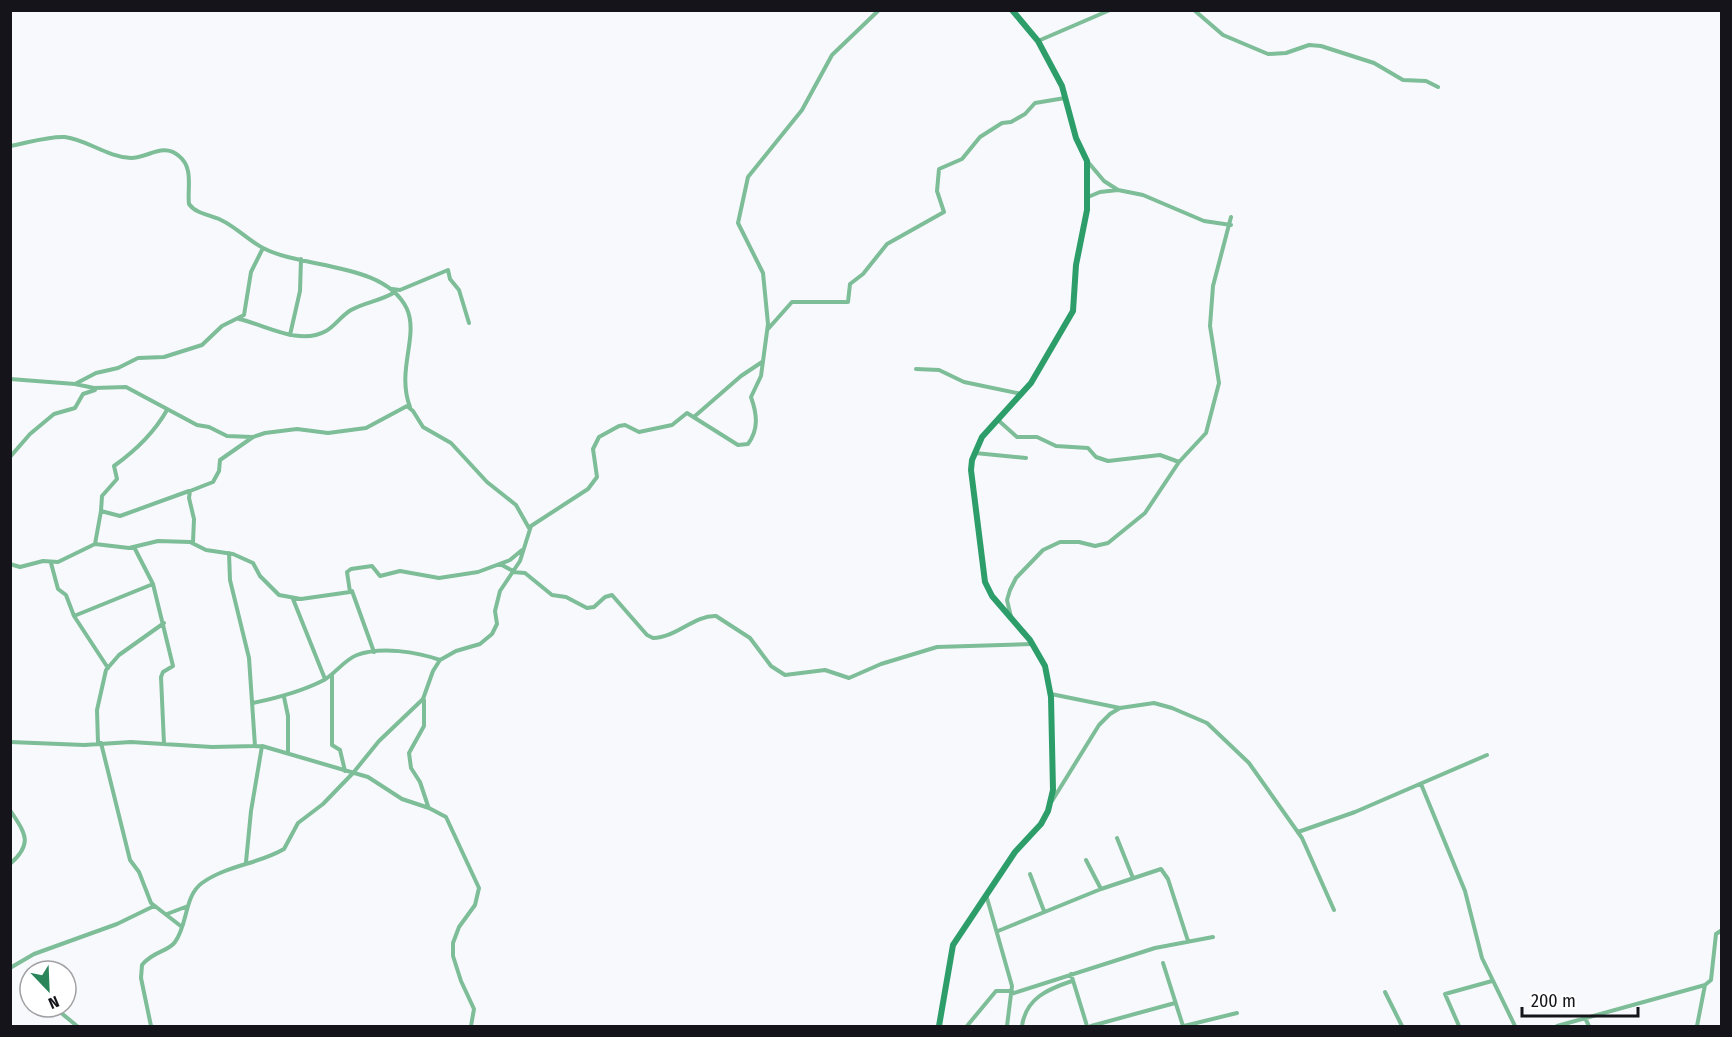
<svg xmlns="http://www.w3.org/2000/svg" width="1732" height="1037" font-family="'Fira Sans Condensed',sans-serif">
<rect width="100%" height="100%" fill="#f8f9fd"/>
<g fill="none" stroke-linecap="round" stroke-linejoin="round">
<!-- street -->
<path stroke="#7dbd98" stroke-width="4" d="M1194,10L1223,35L1268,54L1286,53L1309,45L1321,46L1374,63L1403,80L1426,81L1438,87
M1038,41L1110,10
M10,146C27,143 48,136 65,137C88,140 107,157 131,158C148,158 163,142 179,156C194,168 187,188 189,204C196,214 211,215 221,220C236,227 248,240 263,248C303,269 385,262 407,309C419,337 396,370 410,407
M1088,162L1104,181L1118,190L1143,195L1204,221L1231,225
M1088,197L1100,192L1118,190
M392,289L400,290L448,270L450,279L459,290L469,323
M239,319C266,325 299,346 326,331C335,326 341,316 351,310C365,302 381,301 395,292
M768,329L792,302H848L850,284L863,274L887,244L944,212L937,191L939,169L962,159L980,137L1002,123L1011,122L1025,114L1035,103L1065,98
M290,335L300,291L301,259
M916,369L939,370L964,382L1022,394
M10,379L75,384L96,373L118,368L138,358L164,357L202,345L222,326L244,315L251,272L263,248
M75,384L94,388L126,387L197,425L209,427L227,436L252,437
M695,416L741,376L762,362
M998,420L1017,437H1037L1056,446L1088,448L1096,457L1108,461L1160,455L1179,462
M975,453L1026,458
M10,457L30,434L54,414L75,408L83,394L95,390
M101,511L102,496L117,479L114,466C135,451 154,433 167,410
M193,542L194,519L189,498L190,491L213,482L219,471L220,460L253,437L265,433L297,429L328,433L366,428L407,406L413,411L423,427L451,443L487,482L516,505L529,528
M95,544L101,511L120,516L189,491
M134,547L153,584L173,666L163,672L161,677L164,744
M229,553L230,580L249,658L255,746
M51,563L58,589L66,595L74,616L108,668
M10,564L20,567L43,561L58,562L95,544L129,548L158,541L190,542L206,550L233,554L253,563L260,576L279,595L301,599L350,592L347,572L351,569L372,566L380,576L400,571L439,578L478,572L510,560L522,550
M500,564L513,571
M512,572L525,573L552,595L566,597L587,608L594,607L605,597L612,595L647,635L653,638C676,638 694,615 716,616L750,638L771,666L785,675L825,670L849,678L881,664L937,647L1032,644
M352,591L374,652
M293,599L325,679
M74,616L153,584
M1011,617L1007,600L1010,590L1016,578L1043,550L1060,542H1079L1095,546L1108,543L1145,513L1179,462L1206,433L1219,383L1210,326L1213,286L1231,217
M332,674V745L340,750L345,771
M1051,694L1120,708
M284,697L288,716V752
M424,700V726L409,753L411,768L420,782L428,806
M253,703C277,698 301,692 324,680C336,673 344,660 357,655C381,646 417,652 440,660
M10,742L84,745L131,742L212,747L262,746L368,777L402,799L429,808L446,817L479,888L475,905L459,927L453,943V956L461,981L474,1009L471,1026
M98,743L97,710L106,670L119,655L164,623
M101,743L130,860L139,872L151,903L182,927
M1421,784L1465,891L1482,958L1515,1026
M1052,801L1099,725L1110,714L1120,708L1154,703L1172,708L1207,723L1249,763L1302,838L1334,910
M10,810C25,833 34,843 10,864
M1298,832L1355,812L1487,755
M1117,838L1133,878
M1086,860L1101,889
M246,862L251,811L262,746
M1030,874L1044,911
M987,898L1012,986L1007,1026
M167,914L188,906
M998,931L1101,889L1161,869L1168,879L1188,941
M1163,963L1183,1026
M10,968L34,954L117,924L154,906
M1071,974L1087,1026
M1385,992L1402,1026
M1011,994L1155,948L1213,937
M54,1007L77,1026
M1585,1018L1589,1026
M151,1026L141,978L142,965C153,951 168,952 175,942C188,925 184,896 202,883C227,865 259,864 284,849L298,823L323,804L353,773L379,741L423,699L433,671L440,660L456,651L480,644L492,634L497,624L495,611L500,591L520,561L531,526L588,489L597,477L593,449L599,437L619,426L625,425L639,432L672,425L687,413L738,445L748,444C759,429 757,414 751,397L761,376L768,324L763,273L738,223L748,177L802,110L832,55L879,10
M967,1026L996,991H1012
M1022,1026C1026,998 1048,989 1072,981
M1091,1026L1175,1003
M1184,1026L1237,1013
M1459,1026L1445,994L1492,981
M1557,1026L1705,985L1711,980L1716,934L1722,930
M1697,1026L1705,985"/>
<!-- secondary -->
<path stroke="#2d9e6a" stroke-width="6" d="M939,1026L953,945L1015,852L1041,824L1048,811L1053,790L1051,697L1045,666L1030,640L992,596L985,582L971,470L972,460L982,437L1031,383L1073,311L1076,265L1087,210V161L1076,138L1062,86L1038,41L1012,10"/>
</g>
<!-- border -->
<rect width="1732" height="1037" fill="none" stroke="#14141a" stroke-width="24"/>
<!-- north arrow -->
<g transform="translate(48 989) rotate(157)"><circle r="28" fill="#ffffff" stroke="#a1a1a3" stroke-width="1.5"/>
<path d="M0-4.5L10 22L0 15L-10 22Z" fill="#2b855a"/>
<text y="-9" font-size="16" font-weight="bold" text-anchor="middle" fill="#14141a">N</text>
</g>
<!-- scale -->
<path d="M1522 1007v9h116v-9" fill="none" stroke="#14141a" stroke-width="3"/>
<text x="1531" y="1007" font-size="18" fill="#14141a" stroke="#ffffff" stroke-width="4.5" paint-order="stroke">200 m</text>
</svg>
